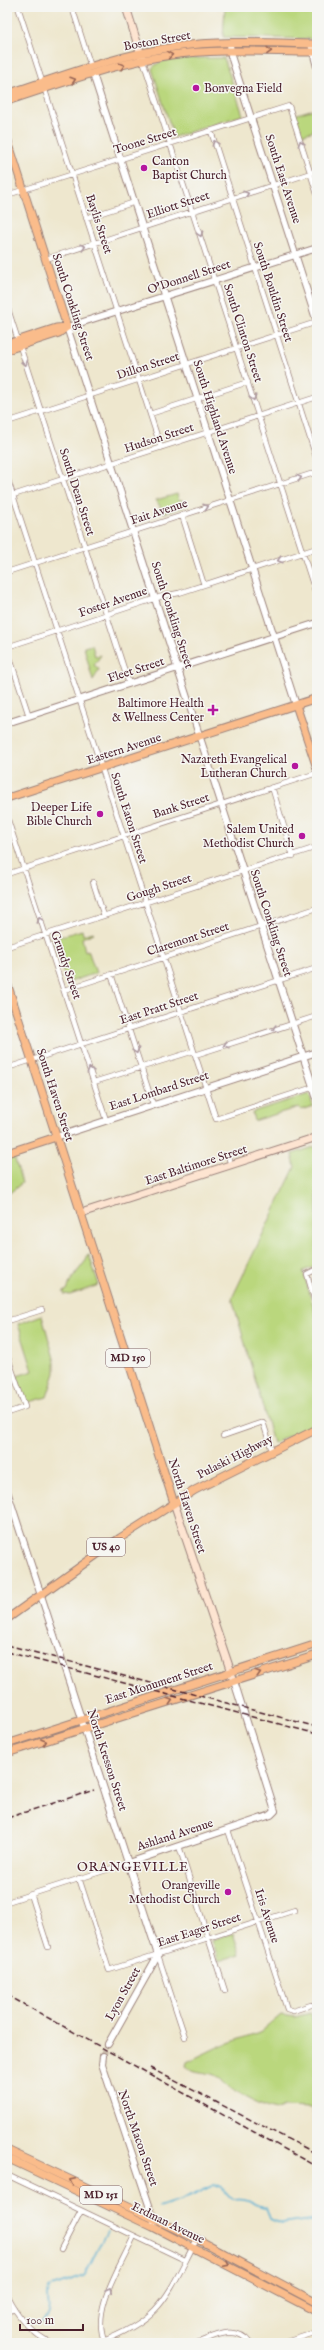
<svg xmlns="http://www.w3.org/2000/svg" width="324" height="2350" font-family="'IM FELL English',serif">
<rect width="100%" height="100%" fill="#f6f6f2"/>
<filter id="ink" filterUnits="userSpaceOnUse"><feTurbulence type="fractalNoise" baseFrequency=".025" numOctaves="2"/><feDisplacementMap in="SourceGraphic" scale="8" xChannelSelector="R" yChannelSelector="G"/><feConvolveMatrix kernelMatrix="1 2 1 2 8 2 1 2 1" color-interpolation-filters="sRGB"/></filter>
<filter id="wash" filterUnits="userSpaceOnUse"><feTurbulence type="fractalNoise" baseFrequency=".012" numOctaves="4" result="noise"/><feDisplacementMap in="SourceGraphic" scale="16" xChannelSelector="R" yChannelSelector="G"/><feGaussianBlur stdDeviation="0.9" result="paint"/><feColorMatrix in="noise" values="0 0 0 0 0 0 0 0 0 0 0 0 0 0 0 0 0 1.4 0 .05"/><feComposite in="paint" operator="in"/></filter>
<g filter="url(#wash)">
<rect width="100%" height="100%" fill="#eee7ce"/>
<!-- green -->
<path fill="#bad77d" stroke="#827b54" d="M225,7H317V39L223,37Z
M197,58H224L243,115L174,137L152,69C159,57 184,59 197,58Z
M317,108V130L313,128L314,131L301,135L294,115Z
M177,494L179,500H182L184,507L164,513L156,500Z
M92,645L95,656L101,655L94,665L99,669L93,681L84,647Z
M82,930L83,935L93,932L94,933L82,938L85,951L88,950L96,973L67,983L52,939Z
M309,1094L313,1106L301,1110L299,1107L254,1121L252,1112Z
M317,1146V1266L303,1271L317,1319V1423L273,1443L232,1298L295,1167L292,1154Z
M14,1156L22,1183L7,1195V1158Z
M89,1255L99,1285L70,1295L64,1294L63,1292L67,1290L71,1280L87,1259L86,1256Z
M42,1315L55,1362V1373L47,1397L26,1403L17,1376L33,1371L18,1324Z
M233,1933L240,1954L219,1961L212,1940Z
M311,2013L317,2039V2120L314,2118L312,2108L284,2107L277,2110C265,2109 240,2095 229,2088C225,2085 223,2080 218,2077C208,2070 196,2075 186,2066L187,2062L220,2046L262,2031L281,2015L295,2017Z"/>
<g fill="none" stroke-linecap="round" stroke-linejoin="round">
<!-- stream -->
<path stroke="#57b0d4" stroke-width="1.5" d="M159,2207L188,2197L214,2185L222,2188L232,2199C252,2196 252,2206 266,2207L270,2219L282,2224L317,2219
M38,2324C56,2312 45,2305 49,2288L84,2276L107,2231"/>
</g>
</g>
<g filter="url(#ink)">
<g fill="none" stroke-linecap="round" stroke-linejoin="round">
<!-- tertiary-tunnel -->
<path stroke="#cdbfad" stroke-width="6" stroke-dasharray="6 3" stroke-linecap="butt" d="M103,2056L108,2044"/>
<!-- minor casing -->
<g stroke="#9c837c" stroke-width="6">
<path id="minor" d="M18,7L161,448
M72,7L91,67
M143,60L317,597
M211,131L317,460
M7,195L289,106L317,194
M86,218L135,202
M46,259L317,171
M7,306L129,684
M150,414L248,382
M7,422L317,322
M7,477L216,1119L317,1086
M7,497L317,397
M182,515L204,585
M7,572L317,472
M7,647L163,596L179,593L317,548
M7,649L29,716
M272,787L293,856
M7,817L106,1120
M7,874L317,773
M93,882L104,916
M7,947L317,847
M111,974L153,1104
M64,990L317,908
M195,1055L317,1016
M7,1068L317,968
M94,1082L194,1051
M228,1156L231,1165
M317,1269L307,1274L317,1309
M7,1321L42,1310
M7,1355L25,1407L7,1413
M223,1436L263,1422L272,1451
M228,1830L287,2009L293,2011L311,2005
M179,1846L225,1991
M79,1878L109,1970L295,1910
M31,1894L48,1947
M7,1902L128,1863
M158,1955L185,2037
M315,2004L317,2003
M7,2175L185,2260
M61,2249L81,2211
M7,2296C16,2314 32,2335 52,2343
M7,2314L14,2308
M98,2343C164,2318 166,2297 197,2239
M105,2343C90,2310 121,2266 134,2236
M197,2343C215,2336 236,2324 250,2343
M283,2343L317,2332"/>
</g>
<!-- tertiary casing -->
<g stroke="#9c837c" stroke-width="8">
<path id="tertiary" d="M230,43L231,56L317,322
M311,44L317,67
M93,74L296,705
M317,248L67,327L317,1099
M7,723L317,623
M56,1137L317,1052
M7,1491L158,1955L108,2044
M128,1863L271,1815L275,1811L234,1681
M103,2056L102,2064L154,2220L153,2227"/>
</g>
<!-- secondary casing -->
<g stroke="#9c837c" stroke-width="9">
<path id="secondary" d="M126,7L142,58
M81,1213L317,1137
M174,1503L234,1681"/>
</g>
<!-- primary casing -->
<g stroke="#9c837c" stroke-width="9">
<path id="primary" d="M7,94C62,76 117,55 174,47C221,40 270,43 317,44
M7,101C60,84 115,63 171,55C219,48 268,52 317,52
M7,138L67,327
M7,344L56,328L67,327
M7,350L59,333L67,327
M296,705L317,768
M7,798L317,698
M7,983L174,1503
M7,1153L56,1137
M7,1619L120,1538L195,1490L317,1429
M7,1744L317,1644
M7,1753L317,1655
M7,2150L197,2239L317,2303
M7,2158L153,2227L317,2312"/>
</g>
<!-- minor -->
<use href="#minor" stroke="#fff" stroke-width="4.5"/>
<!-- tertiary -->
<use href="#tertiary" stroke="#fff" stroke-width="6"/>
<!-- secondary -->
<use href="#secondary" stroke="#fde4d1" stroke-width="7"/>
<!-- primary -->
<use href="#primary" stroke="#fabc8b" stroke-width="7"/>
<!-- rail -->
<path stroke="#4a1f2b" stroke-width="1.5" stroke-dasharray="6 3" stroke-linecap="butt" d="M7,1645L317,1727
M7,1652L317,1734
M7,1818L94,1790
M7,1995L317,2167
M150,2068L317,2154"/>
</g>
<!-- one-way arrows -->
<defs><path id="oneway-chevron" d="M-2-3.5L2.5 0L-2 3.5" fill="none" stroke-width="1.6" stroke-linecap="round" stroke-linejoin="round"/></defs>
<g stroke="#996656">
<use href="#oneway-chevron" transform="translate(269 51) rotate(1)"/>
<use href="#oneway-chevron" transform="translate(170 55) rotate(-9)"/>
<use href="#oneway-chevron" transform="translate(122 66) rotate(-15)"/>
<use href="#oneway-chevron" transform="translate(73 80) rotate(-17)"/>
<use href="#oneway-chevron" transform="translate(258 1673) rotate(-17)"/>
<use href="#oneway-chevron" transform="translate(170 1701) rotate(-18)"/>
<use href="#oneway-chevron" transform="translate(44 1742) rotate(-18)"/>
<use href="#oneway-chevron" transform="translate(72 2181) rotate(-154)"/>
<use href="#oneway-chevron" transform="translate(227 2264) rotate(27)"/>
</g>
<g stroke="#ae9aa0">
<use href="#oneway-chevron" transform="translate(215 143) rotate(-108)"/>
<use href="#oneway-chevron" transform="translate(301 143) rotate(-108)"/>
<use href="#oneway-chevron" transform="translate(246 194) rotate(-18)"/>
<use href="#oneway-chevron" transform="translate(200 234) rotate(72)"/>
<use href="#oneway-chevron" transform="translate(83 247) rotate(-18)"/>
<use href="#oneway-chevron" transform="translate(25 363) rotate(71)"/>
<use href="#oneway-chevron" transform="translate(253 398) rotate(72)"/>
<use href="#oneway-chevron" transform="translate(299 478) rotate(-18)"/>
<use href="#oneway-chevron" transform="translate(206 507) rotate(-18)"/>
<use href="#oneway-chevron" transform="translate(280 560) rotate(162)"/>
<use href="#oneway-chevron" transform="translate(40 920) rotate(-108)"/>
<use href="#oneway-chevron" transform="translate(275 1029) rotate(162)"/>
<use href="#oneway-chevron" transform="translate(226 1045) rotate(162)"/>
<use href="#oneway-chevron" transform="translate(136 1051) rotate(72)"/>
<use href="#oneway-chevron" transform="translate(90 1070) rotate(-108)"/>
<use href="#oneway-chevron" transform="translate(109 2290) rotate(-64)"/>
</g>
</g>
<!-- markers -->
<g fill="#b5179e" stroke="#f6f6f2" stroke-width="1.5">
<circle cx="196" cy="88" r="4"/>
<circle cx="144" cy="168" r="4"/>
<path d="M211 704h4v4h4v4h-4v4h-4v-4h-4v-4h4z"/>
<circle cx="295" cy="766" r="4"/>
<circle cx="100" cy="814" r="4"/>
<circle cx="302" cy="836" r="4"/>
<circle cx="228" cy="1892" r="4"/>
</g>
<g text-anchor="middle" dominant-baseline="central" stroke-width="3" stroke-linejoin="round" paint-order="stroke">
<!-- shield labels -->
<g fill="#f6f6f2" stroke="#7e6067" stroke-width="1">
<rect x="106" y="1349" width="44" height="18" rx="3"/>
<rect x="87" y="1538" width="38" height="18" rx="3"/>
<rect x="80" y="2186" width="42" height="18" rx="3"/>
</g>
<g font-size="11" font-weight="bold" fill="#4a1f2b">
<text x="128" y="1358">MD 150</text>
<text x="106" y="1547">US 40</text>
<text x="101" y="2195">MD 151</text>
</g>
<!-- street labels -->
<g font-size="12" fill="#4a1f2b" stroke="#f6f6f2">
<text transform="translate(157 41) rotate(-10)">Boston Street</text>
<text transform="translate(145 141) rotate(-17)">Toone Street</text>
<text transform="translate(283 179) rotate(72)">South East Avenue</text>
<text transform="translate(178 205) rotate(-18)">Elliott Street</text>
<text transform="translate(99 224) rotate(72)">Baylis Street</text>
<text transform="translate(189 277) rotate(-18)">O'Donnell Street</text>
<text transform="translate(273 292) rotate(72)">South Bouldin Street</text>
<text transform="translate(73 307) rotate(72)">South Conkling Street</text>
<text transform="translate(243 333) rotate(72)">South Clinton Street</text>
<text transform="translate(148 366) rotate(-18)">Dillon Street</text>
<text transform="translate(215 417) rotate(72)">South Highland Avenue</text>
<text transform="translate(159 438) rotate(-18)">Hudson Street</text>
<text transform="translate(77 492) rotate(72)">South Dean Street</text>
<text transform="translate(159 512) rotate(-18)">Fait Avenue</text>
<text transform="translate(113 602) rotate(-19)">Foster Avenue</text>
<text transform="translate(172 615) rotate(72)">South Conkling Street</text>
<text transform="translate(136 670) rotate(-18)">Fleet Street</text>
<text transform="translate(124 749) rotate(-18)">Eastern Avenue</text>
<text transform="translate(181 806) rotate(-18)">Bank Street</text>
<text transform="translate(129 818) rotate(72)">South Eaton Street</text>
<text transform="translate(159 888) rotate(-18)">Gough Street</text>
<text transform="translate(271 923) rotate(72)">South Conkling Street</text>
<text transform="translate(188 939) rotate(-18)">Claremont Street</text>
<text transform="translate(66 965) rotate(71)">Grundy Street</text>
<text transform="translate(159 1008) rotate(-18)">East Pratt Street</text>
<text transform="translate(159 1091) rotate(-18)">East Lombard Street</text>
<text transform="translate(55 1095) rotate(72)">South Haven Street</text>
<text transform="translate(196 1165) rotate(-18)">East Baltimore Street</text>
<text transform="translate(235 1457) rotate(-27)">Pulaski Highway</text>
<text transform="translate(187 1506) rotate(72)">North Haven Street</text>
<text transform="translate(159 1683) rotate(-18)">East Monument Street</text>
<text transform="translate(107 1760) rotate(72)">North Kresson Street</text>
<text transform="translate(175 1835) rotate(-18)">Ashland Avenue</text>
<text transform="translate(267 1916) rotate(72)">Iris Avenue</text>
<text transform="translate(199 1930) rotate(-18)">East Eager Street</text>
<text transform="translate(123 1994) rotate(-61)">Lyon Street</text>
<text transform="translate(138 2138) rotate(71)">North Macon Street</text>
<text transform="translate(168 2223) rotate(26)">Erdman Avenue</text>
</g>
<!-- poi labels -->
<g font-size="12" fill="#4a1f2b" stroke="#f6f6f2" text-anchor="end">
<text x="204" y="88" text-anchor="start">Bonvegna Field</text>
<text x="152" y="161" text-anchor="start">Canton<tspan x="152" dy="14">Baptist Church</tspan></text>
<text x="204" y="703">Baltimore Health<tspan x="204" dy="14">&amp; Wellness Center</tspan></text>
<text x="287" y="759">Nazareth Evangelical<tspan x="287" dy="14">Lutheran Church</tspan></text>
<text x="92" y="807">Deeper Life<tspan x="92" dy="14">Bible Church</tspan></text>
<text x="294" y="829">Salem United<tspan x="294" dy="14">Methodist Church</tspan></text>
<text x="220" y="1885">Orangeville<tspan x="220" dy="14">Methodist Church</tspan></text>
</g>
<!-- neighbourhood labels -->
<g font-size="13" letter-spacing="1" fill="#4a1f2b" stroke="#f6f6f2">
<text x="133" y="1867">ORANGEVILLE</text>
</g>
</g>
<!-- margin -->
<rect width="324" height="2350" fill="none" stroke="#f6f6f2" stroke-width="24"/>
<!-- scale -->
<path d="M20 2324v6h63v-6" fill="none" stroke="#4a1f2b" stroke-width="2"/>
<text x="26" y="2324" font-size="12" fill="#4a1f2b" stroke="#f6f6f2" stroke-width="3" paint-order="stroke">100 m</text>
</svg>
